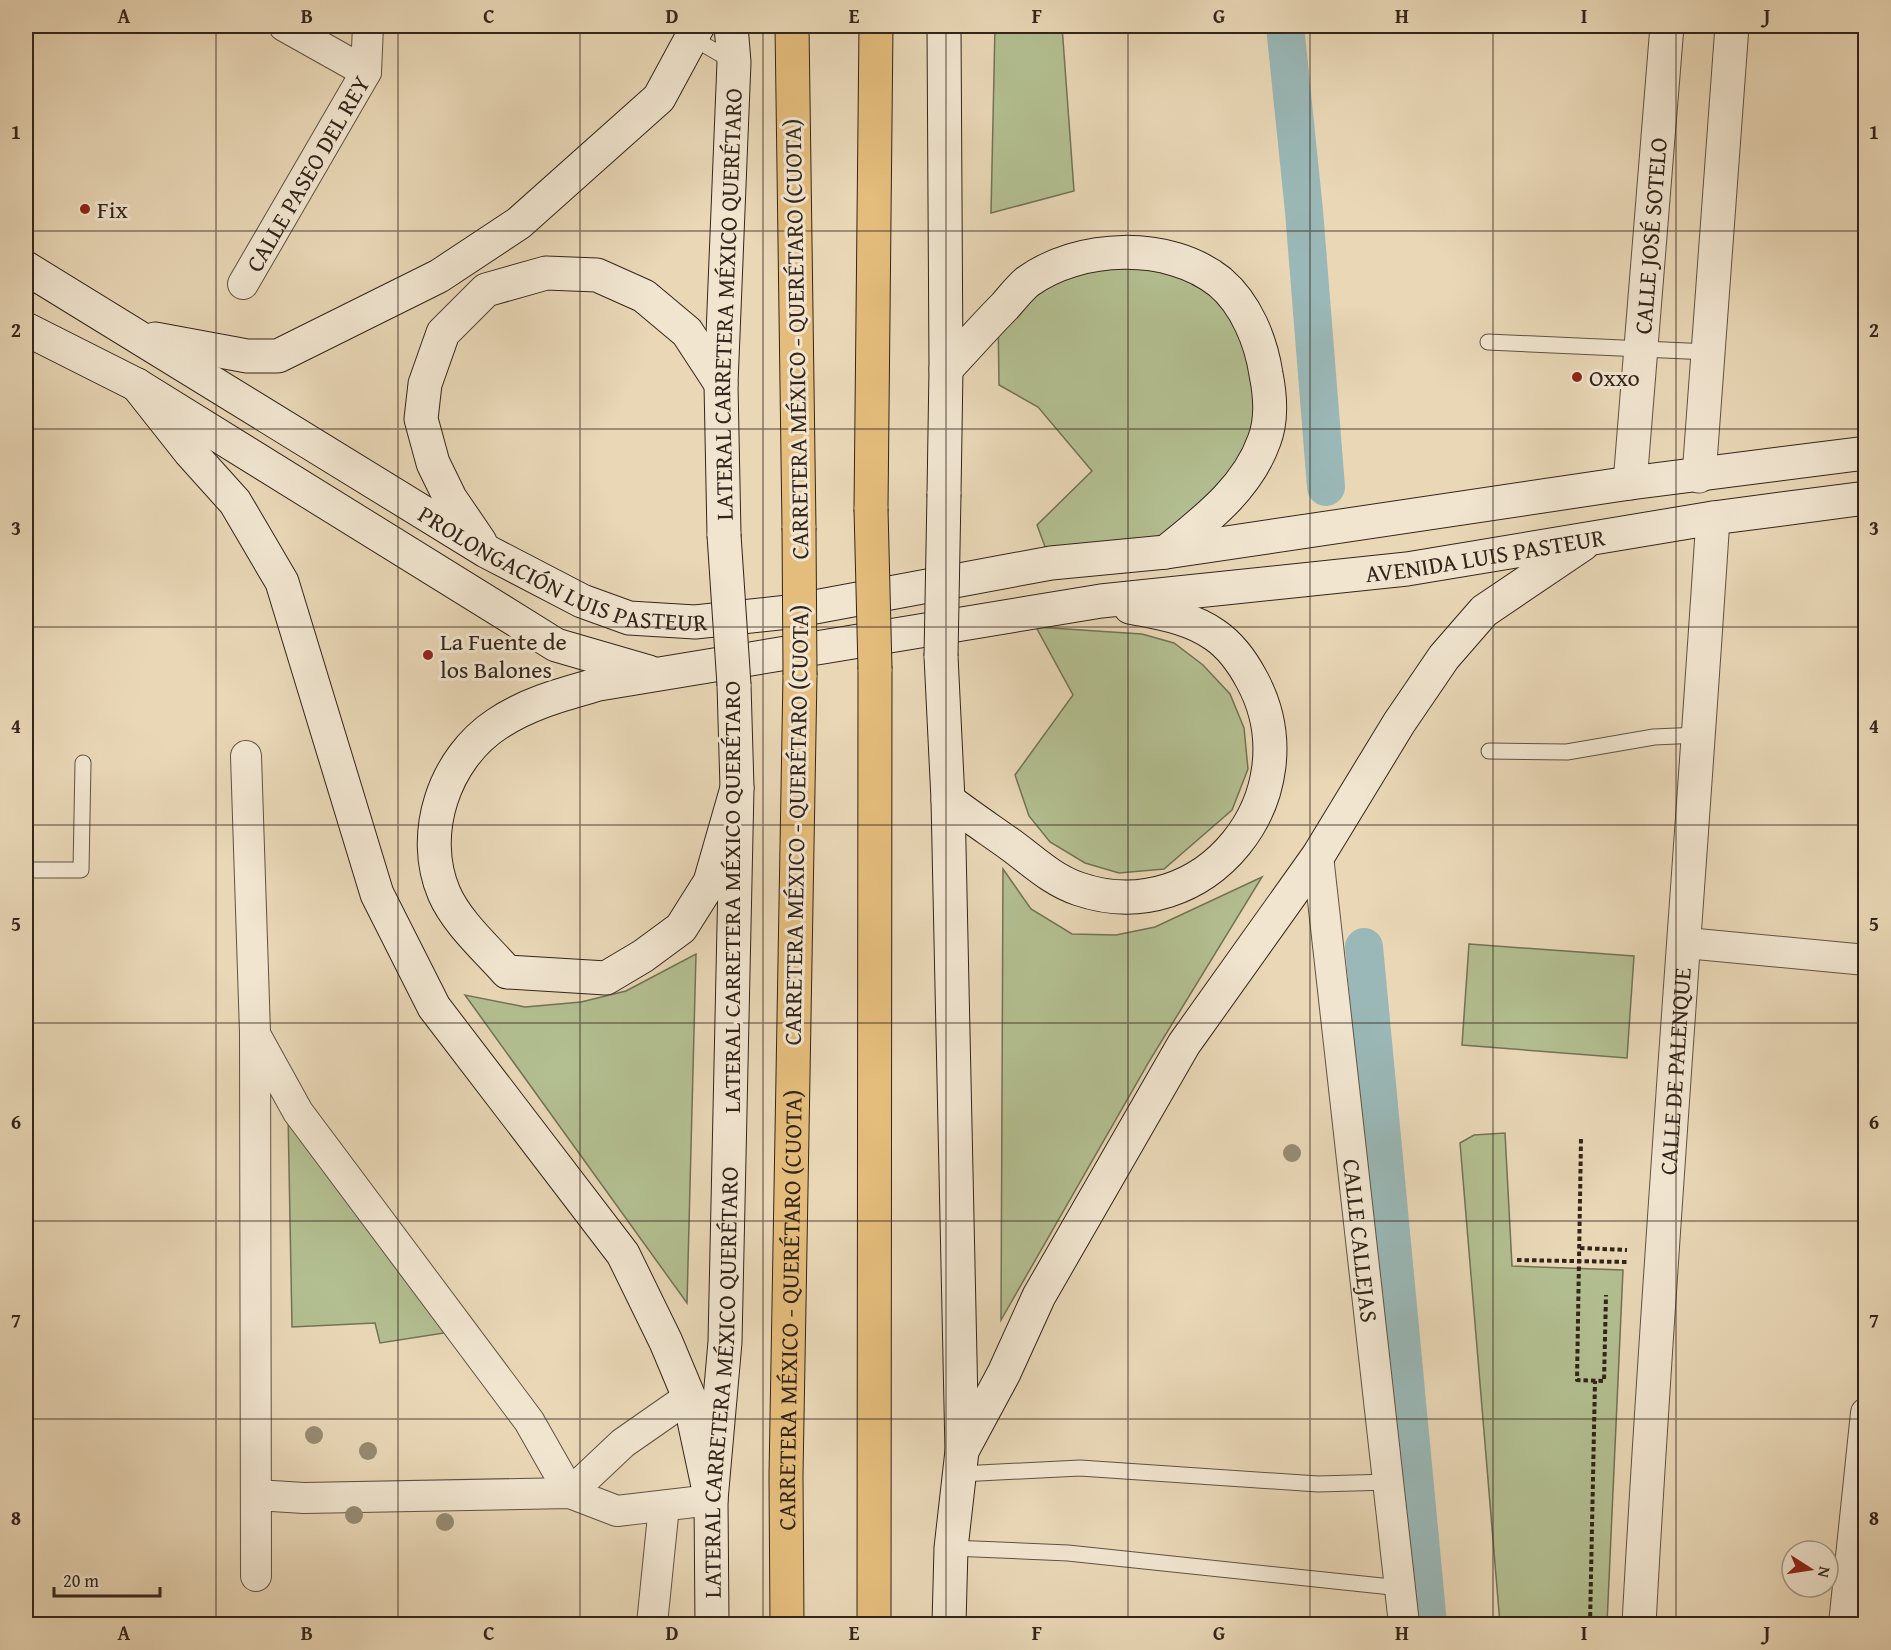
<svg xmlns="http://www.w3.org/2000/svg" width="1891" height="1650" font-family="'Gentium Book Plus',serif">
<rect width="100%" height="100%" fill="#e9d7b6"/>
<filter id="stains"><feTurbulence type="fractalNoise" baseFrequency=".00333" numOctaves="4"/><feColorMatrix values="0 0 0 0 .2 0 0 0 0 .09 0 0 0 0 .02 0 0 0 .5 -.17"/></filter>
<radialGradient id="worn" r=".72"><stop offset=".6" stop-color="#630" stop-opacity="0"/><stop offset="1" stop-color="#630" stop-opacity=".3"/></radialGradient>
<!-- green -->
<path fill="#b3bf91" stroke="#737256" stroke-width="1.5" d="M995,26H1062L1074,191L991,213Z
M1143,253L1248,318L1265,440L1166,552L1051,563L1037,525L1092,471L1038,407L999,385L998,313L1027,283Z
M1036,627L1142,634L1174,643L1203,665L1230,694L1244,728L1248,769L1232,810L1164,869L1119,873L1085,863L1050,842L1029,816L1015,775L1073,695Z
M1003,869L1031,909L1072,934L1116,935L1155,927L1262,877L1150,1060L1001,1320Z
M1469,944L1634,956L1627,1058L1462,1045Z
M696,954L687,1303L465,995L525,1007L581,1002L626,991Z
M288,1113L457,1331L380,1343L375,1323L292,1327Z
M1505,1133L1512,1266L1623,1270L1607,1624H1500L1460,1143L1474,1135Z"/>
<g fill="none" stroke-linecap="round" stroke-linejoin="round">
<!-- canal -->
<path stroke="#9ab8b7" stroke-width="38" d="M1285,26L1304,211L1326,487
M1364,947L1428,1624"/>
<!-- service casing -->
<g stroke="#605242" stroke-width="17">
<path id="service" d="M691,37L734,62
M1488,342L1709,352
M1489,751L1567,752L1654,737L1699,735
M26,870H81L83,763
M960,1474L1080,1468L1318,1484L1390,1482
M951,1548L1068,1553L1401,1588"/>
</g>
<!-- minor casing -->
<g stroke="#605242" stroke-width="32">
<g id="minor">
<path d="M284,26L366,72"/>
<path id="s1" d="M243,284L366,72L368,26"/>
<path d="M246,756L255,1033L256,1576"/>
<path id="s2" d="M1318,856L1404,1624"/>
<path d="M1686,943L1866,960"/>
<path d="M256,1036L298,1112L529,1421L570,1493"/>
<path d="M570,1493L623,1443L689,1397"/>
<path d="M256,1495L304,1498L570,1493L617,1511L711,1500"/>
<path d="M652,1624L664,1506"/>
<path d="M1844,1624L1866,1413"/>
</g>
</g>
<!-- tertiary casing -->
<g stroke="#605242" stroke-width="35">
<g id="tertiary">
<path d="M1699,476L1732,26"/>
<path id="s3" d="M1630,483L1667,26"/>
<path id="s4" d="M1639,1624C1659,1255 1689,887 1713,518"/>
</g>
</g>
<!-- secondary casing -->
<g stroke="#33251b" stroke-width="35">
<g id="secondary">
<path id="s5" d="M26,268L486,551L582,601L629,618L695,622L788,612L1051,563L1166,552L1630,483L1866,453"/>
<path d="M26,329L137,385L556,645L649,672"/>
<path d="M155,339L247,356H278L439,276L519,223L659,98L698,26"/>
<path d="M946,369C966,348 985,326 1005,306C1012,298 1019,289 1027,282C1079,244 1169,241 1220,282C1246,304 1261,341 1266,374C1270,394 1272,421 1264,441C1247,489 1204,521 1166,552"/>
<path d="M137,385L190,452L235,502L282,582L377,894L434,1007L623,1254L666,1342L689,1397L711,1500"/>
<path d="M944,494L946,369L944,26"/>
<path id="s6" d="M724,535L721,384L734,62L731,26"/>
<path d="M480,542L450,498L433,463L421,419L425,384L443,333L486,290L546,273L597,275L644,296L687,332L721,384"/>
<path d="M941,656L948,800L962,1451L951,1548L949,1624"/>
<path id="s7" d="M737,788L710,882L681,928L643,956L606,978L507,972C486,948 457,923 444,893C419,834 444,759 497,724C528,703 564,694 599,684L1101,601L1407,569L1713,518L1866,498"/>
<path d="M948,800C969,816 990,830 1011,845C1033,861 1052,880 1079,889C1205,932 1314,794 1252,680C1243,663 1231,646 1215,635C1190,617 1159,613 1130,607"/>
<path d="M962,1451L1004,1373L1039,1296L1184,1044L1318,856L1399,723L1444,657L1484,611L1583,544"/>
<path id="s8" d="M712,1624L711,1500L725,1342L737,788L734,685"/>
</g>
</g>
<!-- trunk casing -->
<g stroke="#33251b" stroke-width="35">
<g id="trunk">
<path d="M792,26L799,528"/>
<path d="M871,509L876,26"/>
<path id="s9" d="M787,1624L786,1476L800,675"/>
<path d="M874,1624L875,669"/>
</g>
</g>
<!-- path -->
<path stroke="#33251b" stroke-width="4" stroke-dasharray="4.5 3" stroke-linecap="butt" d="M1581,1139L1577,1380L1604,1381L1606,1295
M1580,1248L1627,1250
M1517,1260L1627,1262
M1590,1624L1595,1381"/>
<!-- service -->
<use href="#service" stroke="#f1e5d0" stroke-width="15"/>
<!-- minor -->
<use href="#minor" stroke="#f1e5d0" stroke-width="30"/>
<!-- tertiary -->
<use href="#tertiary" stroke="#f1e5d0" stroke-width="33"/>
<!-- secondary -->
<use href="#secondary" stroke="#f1e5d0" stroke-width="33"/>
<!-- trunk -->
<use href="#trunk" stroke="#e4bc7b" stroke-width="33"/>
<!-- secondary-bridge casing -->
<g stroke="#33251b" stroke-width="35" stroke-linecap="butt">
<path id="secondary-bridge" d="M724,535L734,685
M941,656L944,494"/>
</g>
<!-- trunk-bridge casing -->
<g stroke="#33251b" stroke-width="35" stroke-linecap="butt">
<path id="trunk-bridge" d="M871,509L875,669
M799,528L800,675"/>
</g>
<!-- secondary-bridge -->
<use href="#secondary-bridge" stroke="#f1e5d0" stroke-width="33"/>
<!-- trunk-bridge -->
<use href="#trunk-bridge" stroke="#e4bc7b" stroke-width="33"/>
</g>
<!-- trees -->
<g fill="#968b71">
<circle cx="1292" cy="1153" r="9"/>
<circle cx="314" cy="1435" r="9"/>
<circle cx="368" cy="1451" r="9"/>
<circle cx="354" cy="1515" r="9"/>
<circle cx="445" cy="1522" r="9"/>
</g>
<!-- grid -->
<path fill="none" stroke="#33251b" stroke-width="1.5" stroke-opacity="0.55" d="M216,26V1624M398,26V1624M580,26V1624M763,26V1624M946,26V1624M1128,26V1624M1310,26V1624M1493,26V1624M1676,26V1624M26,231H1866M26,429H1866M26,627H1866M26,825H1866M26,1023H1866M26,1221H1866M26,1419H1866"/>
<!-- markers -->
<g fill="#8f2418" stroke="#f1e5d0" stroke-width="2">
<circle cx="85" cy="209" r="6"/>
<circle cx="1577" cy="377" r="6"/>
<circle cx="428" cy="655" r="6"/>
</g>
<g text-anchor="middle" dominant-baseline="central" stroke-width="6" stroke-linejoin="round" paint-order="stroke">
<!-- street labels -->
<g font-size="24" fill="#33251b" stroke="#f1e5d0">
<text stroke="none"><textPath href="#s1" startOffset="128">CALLE PASEO DEL REY</textPath></text>
<text stroke="none"><textPath href="#s3" startOffset="248">CALLE JOSÉ SOTELO</textPath></text>
<text stroke="none"><textPath href="#s6" startOffset="231">LATERAL CARRETERA MÉXICO QUERÉTARO</textPath></text>
<text transform="translate(796 339) rotate(-91)">CARRETERA MÉXICO - QUERÉTARO (CUOTA)</text>
<text stroke="none"><textPath href="#s7" startOffset="1640">AVENIDA LUIS PASTEUR</textPath></text>
<text stroke="none"><textPath href="#s5" startOffset="620">PROLONGACIÓN LUIS PASTEUR</textPath></text>
<text transform="translate(796 825) rotate(-89)">CARRETERA MÉXICO - QUERÉTARO (CUOTA)</text>
<text transform="translate(731 897) rotate(-90)">LATERAL CARRETERA MÉXICO QUERÉTARO</text>
<text stroke="none"><textPath href="#s4" startOffset="554">CALLE DE PALENQUE</textPath></text>
<text stroke="none"><textPath href="#s2" startOffset="387">CALLE CALLEJAS</textPath></text>
<text stroke="none"><textPath href="#s9" startOffset="314">CARRETERA MÉXICO - QUERÉTARO (CUOTA)</textPath></text>
<text stroke="none"><textPath href="#s8" startOffset="242">LATERAL CARRETERA MÉXICO QUERÉTARO</textPath></text>
</g>
<!-- poi labels -->
<g font-size="24" fill="#33251b" stroke="#f1e5d0" text-anchor="start">
<text x="97" y="209">Fix</text>
<text x="1589" y="377">Oxxo</text>
<text x="440" y="641">La Fuente de<tspan x="440" dy="28">los Balones</tspan></text>
</g>
</g>
<!-- margin -->
<rect width="1891" height="1650" fill="none" stroke="#e9d7b6" stroke-width="66"/>
<!-- north arrow -->
<g transform="translate(1810 1569) rotate(102)"><circle r="28" fill="#f1e5d0" stroke="#a59888" stroke-width="1.5"/>
<path d="M0-4.5L10 22L0 15L-10 22Z" fill="#8f2418"/>
<text y="-9" font-size="16" font-weight="bold" text-anchor="middle" fill="#33251b">N</text>
</g>
<!-- scale -->
<path d="M54 1587v9h106v-9" fill="none" stroke="#33251b" stroke-width="3"/>
<text x="63" y="1587" font-size="18" fill="#33251b" stroke="#f1e5d0" stroke-width="4.5" paint-order="stroke">20 m</text>
<rect x="33" y="33" width="1825" height="1584" fill="none" stroke="#33251b" stroke-width="2"/>
<g font-size="20" text-anchor="middle" font-weight="bold" fill="#33251b">
<text x="124" y="23">A</text>
<text x="307" y="23">B</text>
<text x="489" y="23">C</text>
<text x="672" y="23">D</text>
<text x="854" y="23">E</text>
<text x="1037" y="23">F</text>
<text x="1219" y="23">G</text>
<text x="1402" y="23">H</text>
<text x="1584" y="23">I</text>
<text x="1767" y="23">J</text>
<text x="16" y="139">1</text>
<text x="1874" y="139">1</text>
<text x="16" y="337">2</text>
<text x="1874" y="337">2</text>
<text x="16" y="535">3</text>
<text x="1874" y="535">3</text>
<text x="16" y="733">4</text>
<text x="1874" y="733">4</text>
<text x="16" y="931">5</text>
<text x="1874" y="931">5</text>
<text x="16" y="1129">6</text>
<text x="1874" y="1129">6</text>
<text x="16" y="1327">7</text>
<text x="1874" y="1327">7</text>
<text x="16" y="1525">8</text>
<text x="1874" y="1525">8</text>
<text x="124" y="1640">A</text>
<text x="307" y="1640">B</text>
<text x="489" y="1640">C</text>
<text x="672" y="1640">D</text>
<text x="854" y="1640">E</text>
<text x="1037" y="1640">F</text>
<text x="1219" y="1640">G</text>
<text x="1402" y="1640">H</text>
<text x="1584" y="1640">I</text>
<text x="1767" y="1640">J</text>
</g>
<rect width="100%" height="100%" filter="url(#stains)"/>
<rect width="100%" height="100%" fill="url(#worn)"/>
</svg>
